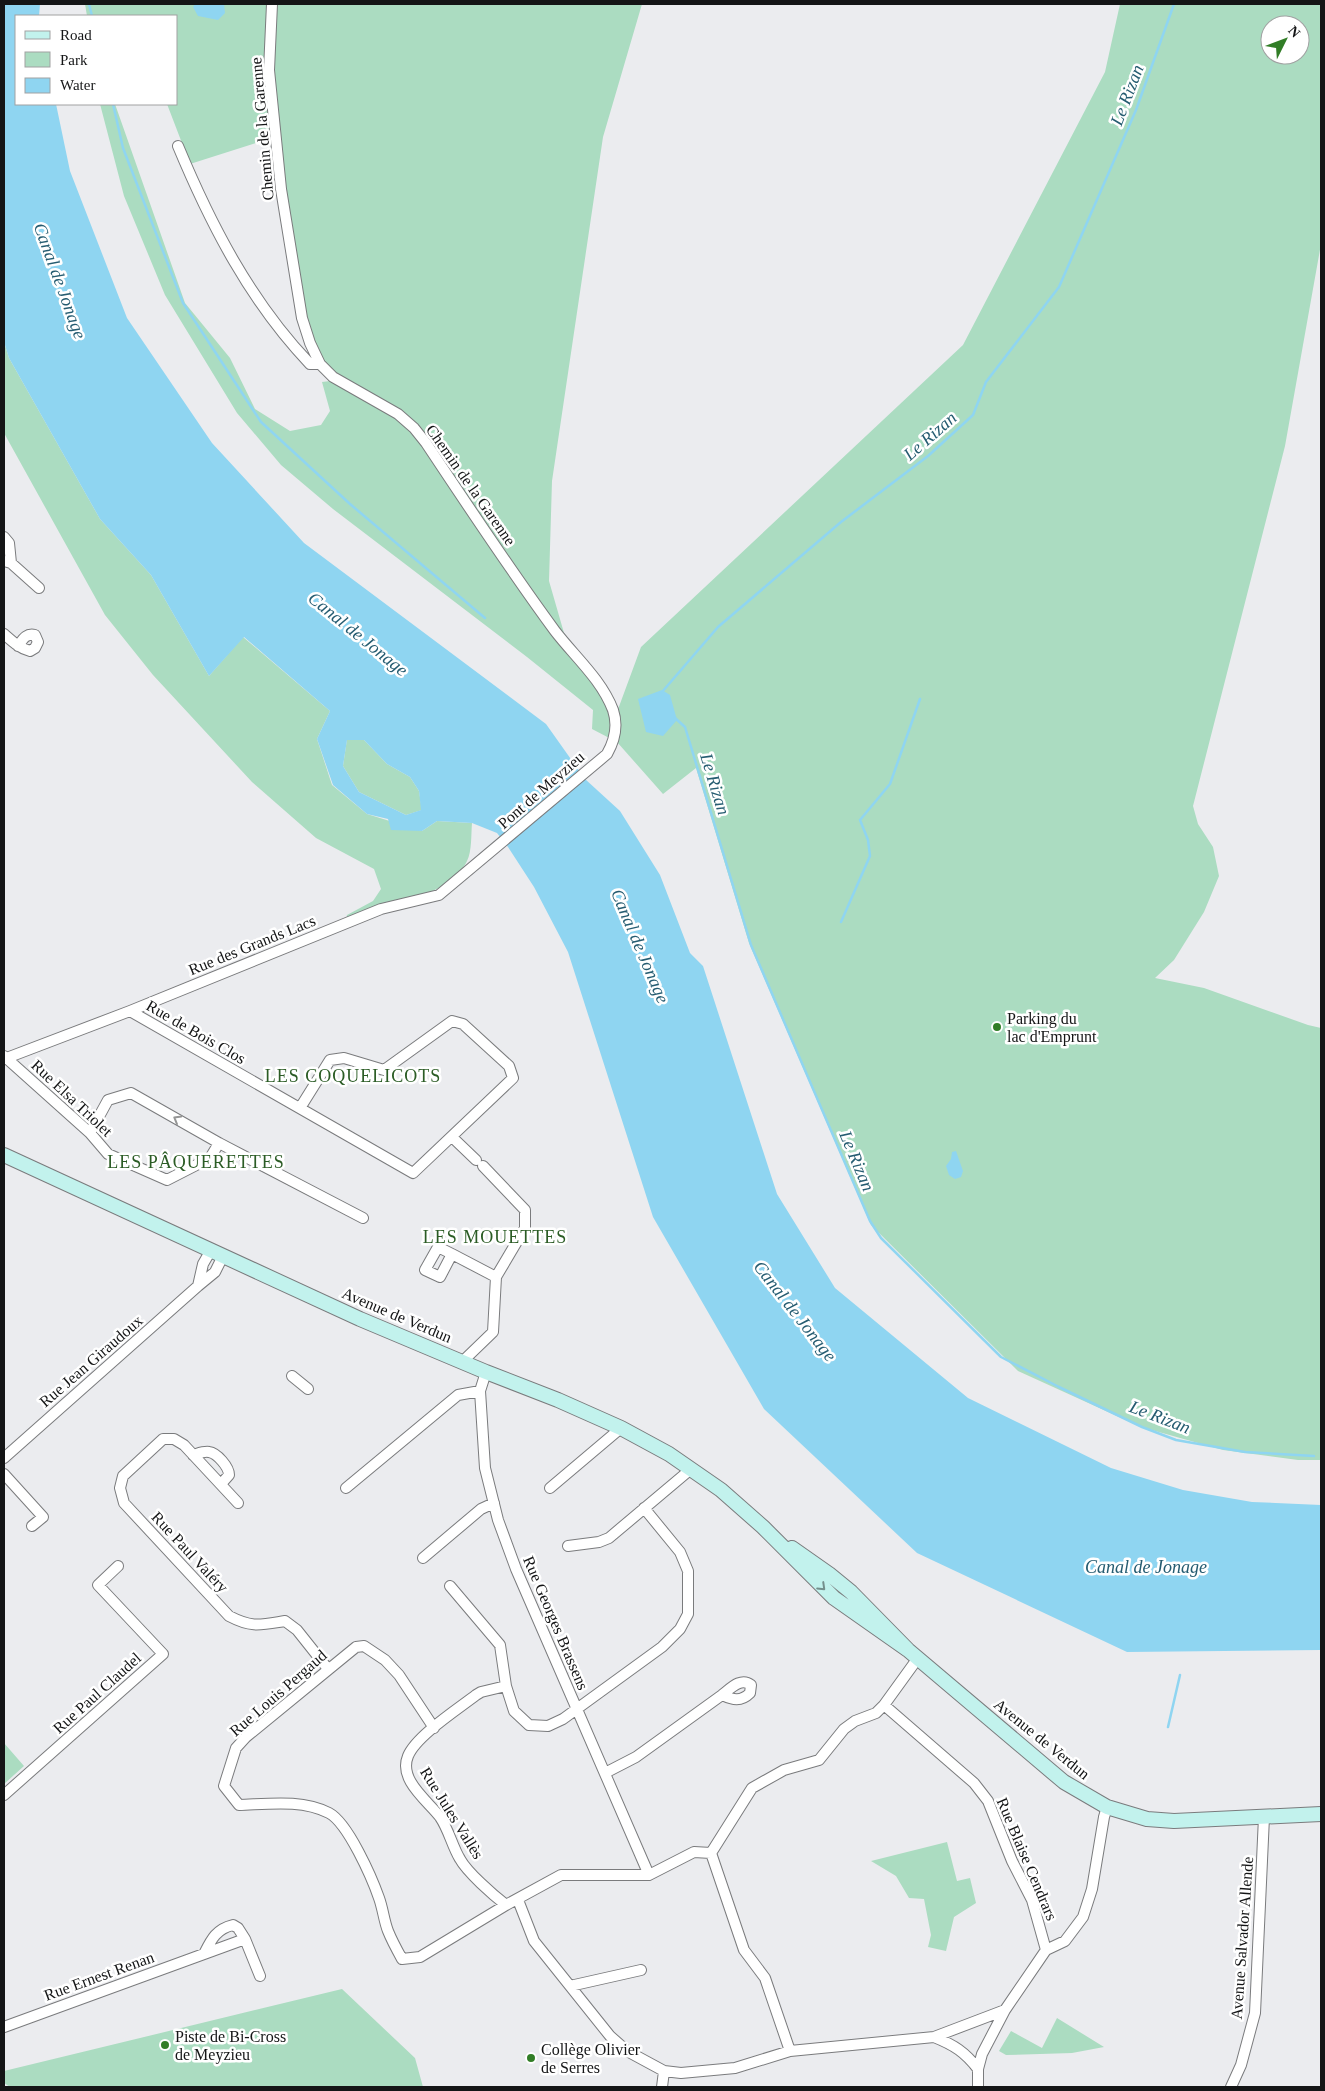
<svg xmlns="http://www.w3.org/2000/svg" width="1325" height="2091" font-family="Georgia,serif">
<rect width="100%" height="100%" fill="#ebecef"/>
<!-- green -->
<path fill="#abdcc1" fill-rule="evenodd" d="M85,4H642L603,137L552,481L549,581L564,633L605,684L617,712L641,647L963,345L1105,72L1120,4H1321V244L1285,446L1193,806L1198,824L1213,847L1219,876L1204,912L1174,960L1155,978L1204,988L1308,1025L1321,1028V1460H1298L1223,1450L1141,1427L1018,1371L871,1225L749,943L696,768L663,794L617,742L592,729L593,710L527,657L333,509L281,465L237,413L165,295L124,196L100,104H115L185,303L230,358L255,409L290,431L321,425L330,411L322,382L330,381L313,357L275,137L190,164L167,104H176V16H87ZM1270,25H1300V55H1270Z
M4,342L9,358L100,519L151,575L209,676L243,637L330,711L317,739L332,785L367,814L422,831L437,821L472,823C471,834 472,851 467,861C451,896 380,909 346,920L347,915L373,901L381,889L374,869L316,838L252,782L153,675L105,615L4,433Z
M347,739L364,740L387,764L410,777L419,791L422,810L406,815L359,792L343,766Z
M4,1743L24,1766L4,1784Z
M947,1842L957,1881L970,1878L976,1903L954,1917L946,1951L928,1947L931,1935L924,1899L909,1898L896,1876L871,1861Z
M342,1989L415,2058L423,2087H10L4,2083V2071Z
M1057,2018L1104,2047L1072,2053L1006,2055L999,2051L1011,2031L1042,2048Z"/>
<!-- water -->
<path fill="#8fd5f1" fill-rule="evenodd" d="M4,4H40L39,16H16V104H56L70,171L127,318L212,443L304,543L546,724L585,779L620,811L660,875L690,953L703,966L777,1194L835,1288L968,1398L1111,1468L1183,1490L1252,1502L1321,1505V1650L1127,1652L917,1553L764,1409L653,1217L568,952L534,887L508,847L497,833L472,823L437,821L422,831L391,830L388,819L367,814L333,785L317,739L330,711L244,637L209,676L151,575L100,519L9,358L4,342ZM347,740H364L387,764L410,777L419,791L421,810L406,815L359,792L343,766Z
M195,4H224L225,13L218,20L198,16L193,7Z
M662,690L670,695L677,720L663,736L646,732L638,699Z
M956,1151L963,1171L961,1177L955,1179L949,1175L946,1166L951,1159L952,1152Z"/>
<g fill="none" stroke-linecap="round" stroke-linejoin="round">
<!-- stream -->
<path stroke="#8fd5f1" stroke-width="2.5" d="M89,4L92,16
M113,104L123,148L183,303L261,422L350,504L485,618
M662,692L718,627L841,522L928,456L973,415L986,382L1059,287L1136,110L1174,4
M675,718L685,727L751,945L870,1221L881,1238L1001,1357L1059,1387L1142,1427L1176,1440L1245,1452L1314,1456
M841,922L870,856L868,840L860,820L890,784L920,699
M1168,1727L1180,1675"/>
<!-- street casing -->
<g stroke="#7a7b7d" stroke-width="12">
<path id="street" d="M178,146C211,225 250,301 310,364H320
M4,537L9,543L11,563
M4,561L11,563L39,588
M4,634C12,641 19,648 30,651L35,648L38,642L35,635C26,633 23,639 18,646
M130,1011L413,1173L513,1078L509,1066L463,1024L452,1021L384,1070L344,1058L330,1060L300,1108
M4,1056L90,1133L108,1154L167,1180L210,1158L219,1143
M4,1059L130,1011L381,909L439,895L607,754C615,740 618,725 613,710C601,679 575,657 555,631C510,570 468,506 426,443L414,428L398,414L333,377L320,364L310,343L302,318L281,189L269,70L272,4
M90,1133L108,1100L131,1093L219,1143L363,1218
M452,1137L476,1160
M452,1254L438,1247L425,1270L440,1277L452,1254L496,1277
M198,1286L215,1272L223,1256
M463,1361L493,1332L496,1277L525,1228V1210L483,1166
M486,1372L480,1391L485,1468L498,1520L516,1569L649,1875
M292,1376L308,1389
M193,1455C197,1454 204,1451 209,1452C217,1453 229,1467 229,1475L221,1484
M4,1458L198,1286L203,1264L211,1250
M4,1474L43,1517L32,1526
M346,1488L458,1395L480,1391
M550,1488L621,1428
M238,1503L184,1445L174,1439H163L123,1476L120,1488L124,1503L229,1616C252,1628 260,1625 285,1621L297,1630L328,1669
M568,1546L599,1542L609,1538L691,1469
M423,1558L481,1509L494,1503
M450,1586L500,1645L506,1686L514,1711L529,1725L548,1726L563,1719L662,1647L680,1629L688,1614V1571L680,1552L644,1508
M506,1686L481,1692L476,1695C458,1709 416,1736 408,1756C398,1780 428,1801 440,1817C449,1830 452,1846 460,1859C467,1872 493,1895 506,1905L561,1875H649L694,1852L711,1853L752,1788L784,1770L819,1760L844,1729L855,1721L876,1713L884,1705L918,1658
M884,1705L974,1783L988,1801L1012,1861L1032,1900L1046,1950
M434,1728L399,1675L385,1660L364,1646L356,1647L246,1737L236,1748L224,1786L239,1805C268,1804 302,1799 329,1813C348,1823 372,1878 379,1898C383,1909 384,1921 388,1931C392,1941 397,1950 402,1959L420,1957L506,1905
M605,1773L636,1757L722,1695C731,1688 741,1677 751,1685L750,1693C741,1702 733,1700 722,1695
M4,1795L163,1654L98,1585L118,1566
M711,1853L744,1950L765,1978L790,2051
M518,1900L534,1941L610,2036L627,2051L664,2071L681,2073L735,2068L790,2051L934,2037L1005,2010
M204,1954C211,1940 216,1929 233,1925L238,1928L245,1939
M570,1986L641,1970
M4,2027L245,1939L260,1976
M934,2037C954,2045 965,2052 978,2069
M662,2087L664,2071
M978,2087V2069L982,2054L1005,2010L1046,1950L1065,1941L1083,1917L1092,1889L1104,1817L1107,1807
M1231,2087L1241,2065L1255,2013L1264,1817"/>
</g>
<!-- secondary casing -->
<g stroke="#7a7b7d" stroke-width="16">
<path id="secondary" d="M4,1155L360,1319L486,1372L558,1400L621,1428L669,1454L721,1490L763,1527L834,1598L908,1650
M792,1548L829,1574L851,1592L908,1650L1064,1782L1107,1807L1147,1819L1174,1821L1321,1814"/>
</g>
<!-- street -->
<use href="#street" stroke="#fff" stroke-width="10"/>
<!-- secondary -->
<use href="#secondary" stroke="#c2f2ed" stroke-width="14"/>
</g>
<!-- one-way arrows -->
<defs><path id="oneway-chevron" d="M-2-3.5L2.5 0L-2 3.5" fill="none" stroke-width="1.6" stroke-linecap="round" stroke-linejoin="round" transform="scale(1.25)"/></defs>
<use stroke="#959696" href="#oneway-chevron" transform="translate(177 1119) rotate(-150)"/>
<use stroke="#748f8c" href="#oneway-chevron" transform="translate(822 1587) rotate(44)"/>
<!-- markers -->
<g fill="#317d26" stroke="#fff" stroke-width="2">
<circle cx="997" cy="1027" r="5"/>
<circle cx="165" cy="2045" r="5"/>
<circle cx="531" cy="2058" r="5"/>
</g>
<g text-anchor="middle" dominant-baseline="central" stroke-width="5" stroke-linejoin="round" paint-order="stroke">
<!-- street labels -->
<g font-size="16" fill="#141516" stroke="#fff">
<text transform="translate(262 129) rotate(-95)">Chemin de la Garenne</text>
<text transform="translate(471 485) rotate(55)">Chemin de la Garenne</text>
<text transform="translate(541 790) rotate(-41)">Pont de Meyzieu</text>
<text transform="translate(252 945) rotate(-22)">Rue des Grands Lacs</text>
<text transform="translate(196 1032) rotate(30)">Rue de Bois Clos</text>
<text transform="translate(72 1098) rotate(43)">Rue Elsa Triolet</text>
<text transform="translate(397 1315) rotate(23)">Avenue de Verdun</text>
<text transform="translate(91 1361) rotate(-41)">Rue Jean Giraudoux</text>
<text transform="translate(190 1552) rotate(47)">Rue Paul Valéry</text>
<text transform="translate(556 1623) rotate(67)">Rue Georges Brassens</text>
<text transform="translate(97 1693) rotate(-42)">Rue Paul Claudel</text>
<text transform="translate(278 1693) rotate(-41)">Rue Louis Pergaud</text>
<text transform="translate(1042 1739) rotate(39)">Avenue de Verdun</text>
<text transform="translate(452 1813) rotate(58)">Rue Jules Vallès</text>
<text transform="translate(1027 1859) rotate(67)">Rue Blaise Cendrars</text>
<text transform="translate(1242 1938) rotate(-86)">Avenue Salvador Allende</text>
<text transform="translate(99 1976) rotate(-20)">Rue Ernest Renan</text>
</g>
<!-- poi labels -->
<g font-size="16" fill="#141516" stroke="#fff" text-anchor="start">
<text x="1007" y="1018">Parking du<tspan x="1007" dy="18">lac d'Emprunt</tspan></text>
<text x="175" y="2036">Piste de Bi-Cross<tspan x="175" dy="18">de Meyzieu</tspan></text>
<text x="541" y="2049">Collège Olivier<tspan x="541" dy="18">de Serres</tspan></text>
</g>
<!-- water labels -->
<g font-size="18" font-style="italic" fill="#255c71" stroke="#fff">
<text transform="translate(1127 95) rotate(-69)">Le Rizan</text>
<text transform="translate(60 281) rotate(70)">Canal de Jonage</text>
<text transform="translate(930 436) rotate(-41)">Le Rizan</text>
<text transform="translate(358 634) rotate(39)">Canal de Jonage</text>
<text transform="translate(715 784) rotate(73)">Le Rizan</text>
<text transform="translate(640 946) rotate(67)">Canal de Jonage</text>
<text transform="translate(857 1161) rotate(67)">Le Rizan</text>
<text transform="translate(795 1311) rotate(52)">Canal de Jonage</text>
<text transform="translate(1160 1417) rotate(21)">Le Rizan</text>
<text x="1146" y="1567">Canal de Jonage</text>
</g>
<!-- neighbourhood labels -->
<g font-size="18" letter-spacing="1" fill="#2b5c25" stroke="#fff">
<text x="353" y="1076">LES COQUELICOTS</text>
<text x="196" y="1162">LES PÂQUERETTES</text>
<text x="495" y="1237">LES MOUETTES</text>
</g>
</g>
<!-- border -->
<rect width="1325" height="2091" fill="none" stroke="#141516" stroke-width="10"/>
<!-- legend -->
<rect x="15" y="15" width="162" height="90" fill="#ffffff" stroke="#a1a1a2"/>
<rect x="25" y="31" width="25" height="8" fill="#c2f2ed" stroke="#a1a1a2"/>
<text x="60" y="40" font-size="15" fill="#141516">Road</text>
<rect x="25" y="52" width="25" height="15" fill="#abdcc1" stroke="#a1a1a2"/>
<text x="60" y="65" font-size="15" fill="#141516">Park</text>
<rect x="25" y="78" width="25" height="15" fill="#8fd5f1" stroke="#a1a1a2"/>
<text x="60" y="90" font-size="15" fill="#141516">Water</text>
<!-- north arrow -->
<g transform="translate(1285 40) rotate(48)"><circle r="24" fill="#ffffff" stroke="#a1a1a2"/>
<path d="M0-4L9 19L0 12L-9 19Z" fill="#317d26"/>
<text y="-8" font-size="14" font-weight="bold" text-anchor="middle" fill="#141516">N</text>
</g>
</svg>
